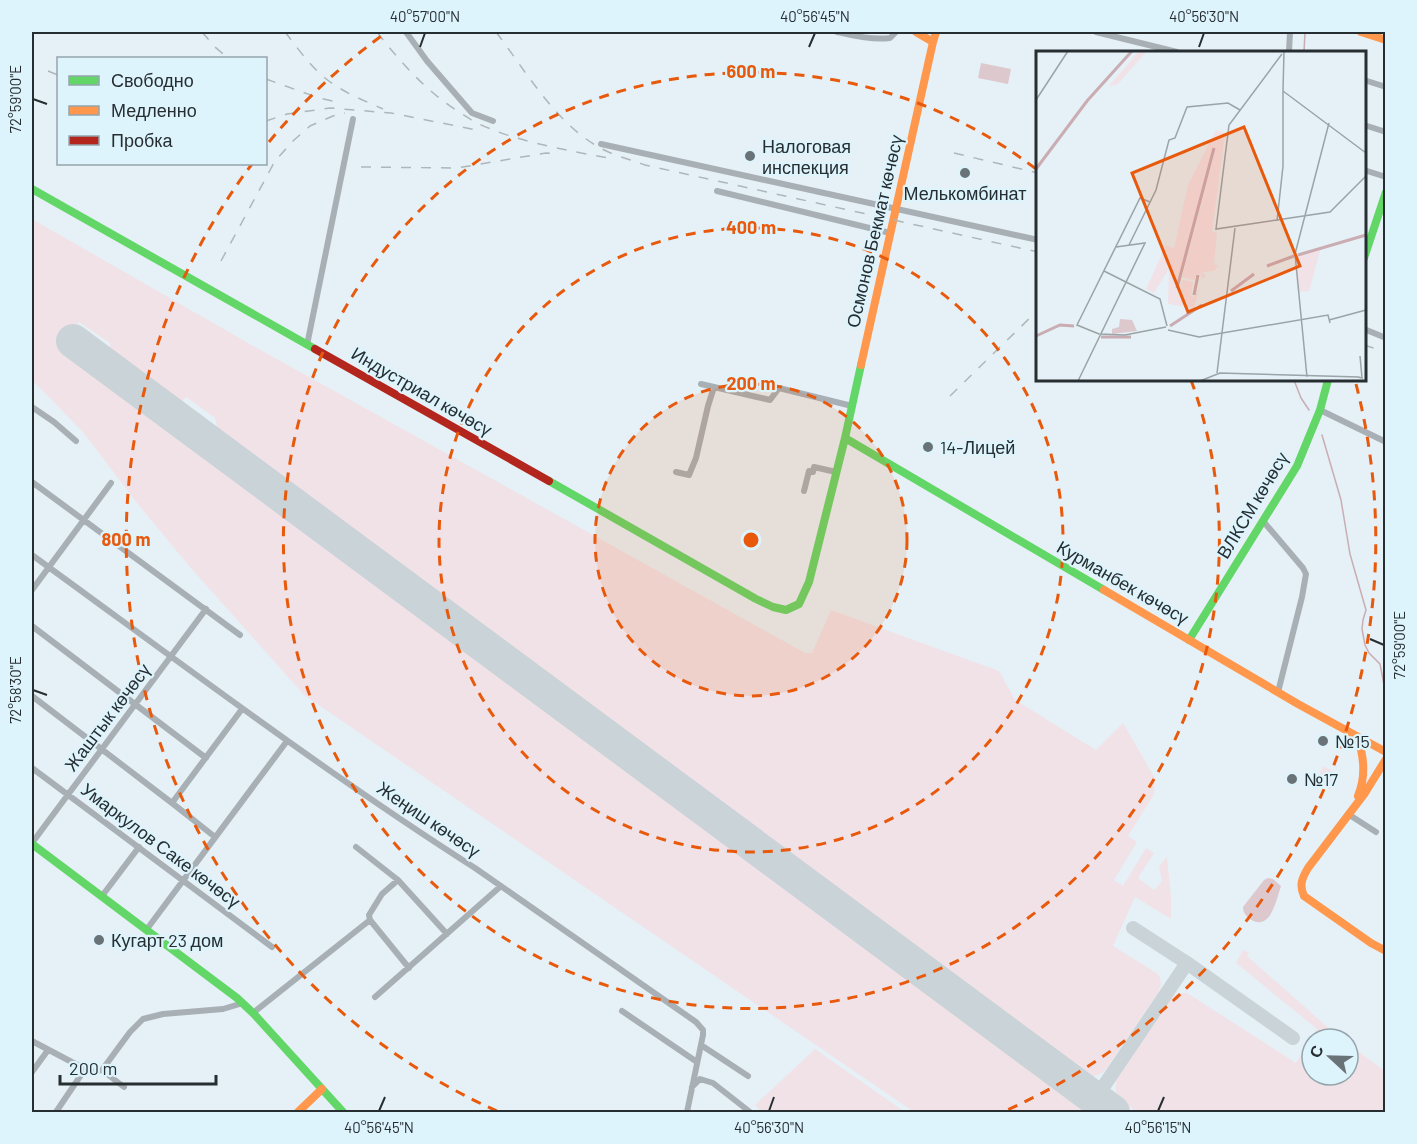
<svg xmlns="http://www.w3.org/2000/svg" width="1417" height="1144" font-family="Barlow,sans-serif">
<rect width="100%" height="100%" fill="#e5f1f6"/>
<!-- green -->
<path fill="#f1e2e7" d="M32,219L257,348L805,653H812L831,610L999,671L1015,700L1096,750L1123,723L1155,778L1154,794L1128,836L1137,842L1114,880L1123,886L1146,848L1154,853L1138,878L1154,890L1162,881L1159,866L1167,857L1171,897V919L1135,897L1113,946L1158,974C1162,981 1161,986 1158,993L1106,1069C1099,1077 1093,1077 1084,1073L219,433L215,418L186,397L180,404L110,352V343L79,322L60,347L1089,1112H914L304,695L190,567L137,503L83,432L32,380Z
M1324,766L1339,775L1330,790L1315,781Z
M1243,950L1249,953L1247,956L1341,1039H1312V1075H1348V1044L1385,1071V1112H1137C1120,1101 1109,1094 1120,1072L1171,997L1178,993H1187L1296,1063L1317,1029L1236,963Z
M815,1049L905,1112H762L755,1105Z"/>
<!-- forest -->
<path fill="#ddc8ce" d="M981,63L1011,69L1008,84L978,78Z
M1268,878L1273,879L1281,886C1277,897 1271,933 1250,919C1245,915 1243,912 1243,907L1264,880Z"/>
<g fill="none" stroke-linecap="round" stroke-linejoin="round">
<!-- stream -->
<path stroke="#caacb3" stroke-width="1.5" d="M1304,52L1305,32
M1294,380L1301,398L1309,410
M1322,435L1341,500L1350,554L1366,610L1363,620L1362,629L1365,645L1369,653L1380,664L1386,695"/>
<!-- taxiway -->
<path stroke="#cad4d8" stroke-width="14" d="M1133,928L1187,963L1293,1038
M1095,1099L1187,963"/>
<!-- runway -->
<path stroke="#cad4d8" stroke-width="34" d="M73,341L1113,1112"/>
<!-- street -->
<path stroke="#a8b0b5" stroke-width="6" d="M406,32L427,61L472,113L493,121
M837,32C855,36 872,40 890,38L896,32
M1096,32L1177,52
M1289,52L1290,32
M1364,80L1386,87
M1364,125L1386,132
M601,144L1038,240
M1364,170L1386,177
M717,191L890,233
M1364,329L1386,338
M307,345L353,119
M701,384L770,400L779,388L852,406
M32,407L54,422L76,441
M1320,410L1386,442
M676,472L689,475L696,458L708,406L714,387
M32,482L240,635
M804,491L809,471L813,472L814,467L836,472
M1263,521L1303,568L1306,574L1302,597L1278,692
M32,555C178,661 323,771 475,868L696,1022L703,1030V1035L687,1112
M32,590L111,483
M32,626L206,758
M32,696L172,803L215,837
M32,768L272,947
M172,803L242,709
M1348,814L1376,832
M32,843L206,609
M398,880L447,934
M102,896L139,847
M370,920L409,968
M147,929L287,741
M375,997L501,886
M622,1011L697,1062
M253,1013L370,920L369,915L382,894L398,880L356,847
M32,1041L85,1069L94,1071L102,1070L130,1032L143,1019L163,1014L223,1009L243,1003
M701,1045L748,1076
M102,1070L124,1087
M32,1072L48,1050
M692,1087L700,1079L713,1083L750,1112
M56,1112L85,1069"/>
<!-- fast -->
<path stroke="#63d668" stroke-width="8" d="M32,189L315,349
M1364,258L1386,192
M861,365L845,438L1104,590
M549,481L756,599L773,607L786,610L799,604L809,582L845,438
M1189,640L1297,466L1320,410L1328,380
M32,844L237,998L253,1013L343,1112"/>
<!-- slow -->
<path stroke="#ff974d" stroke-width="8" d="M1361,32L1386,40
M933,42L936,32
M861,365L933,42L916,32
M1104,590L1298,704L1386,752
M1358,738C1364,758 1366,776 1358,796
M1386,759L1365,793L1308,868C1302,878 1299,885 1304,896L1371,943L1386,951
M298,1112L322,1089"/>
<!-- jam -->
<path stroke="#b3261e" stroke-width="8" d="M315,349L549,481"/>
<!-- rail -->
<path stroke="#aeb6ba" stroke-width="1.5" stroke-dasharray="10 10" stroke-linecap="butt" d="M202,32L215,47L228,58
M285,32C297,47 309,65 325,78C342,92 363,100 383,109
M377,32C401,63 426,91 459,112C466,116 472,121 479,124C518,142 566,150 608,158
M496,32C525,70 555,122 597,146C611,155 629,159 645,165L1038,252
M48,71L58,75
M266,79L319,98L341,103
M266,121L287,114L330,108L391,113L482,131
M954,153L1038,173
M361,167L457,168L546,153L557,154
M221,261L275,161L294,140L310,126L333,116L345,113
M1364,345L1386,352
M950,396L1038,310"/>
</g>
<!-- ticks -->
<path fill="none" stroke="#262e32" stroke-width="2" d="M420,47L425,33M809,47L815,33M1199,47L1204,33M33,99L47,104M1370,639L1384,645M33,690L47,695M379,1111L385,1097M769,1111L774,1097M1158,1111L1164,1097"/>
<!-- distance rings -->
<circle cx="751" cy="540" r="156" fill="#e8590c" fill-opacity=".12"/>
<g fill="none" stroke="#e8590c" stroke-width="3" stroke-dasharray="10 8">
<circle cx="751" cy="540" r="156"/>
<circle cx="751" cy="540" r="312"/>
<path d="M1191 380A468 468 0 1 1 1036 169"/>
<path d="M497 1111A625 625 0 0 1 252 164M269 142A625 625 0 0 1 384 34M1356 384A625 625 0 0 1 1005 1111"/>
</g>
<!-- markers -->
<g fill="#697277" stroke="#def4fd" stroke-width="2">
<circle cx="750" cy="156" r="6"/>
<circle cx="965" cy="173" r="6"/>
<circle cx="928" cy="447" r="6"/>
<circle cx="1323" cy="741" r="6"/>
<circle cx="1292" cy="779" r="6"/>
<circle cx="99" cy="940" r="6"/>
</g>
<g text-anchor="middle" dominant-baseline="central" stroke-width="4.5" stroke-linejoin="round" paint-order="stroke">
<!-- poi labels -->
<g font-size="18" fill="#262e32" stroke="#def4fd" text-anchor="start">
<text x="762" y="146">Налоговая<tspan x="762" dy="21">инспекция</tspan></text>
<text x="965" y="193" text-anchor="middle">Мелькомбинат</text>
<text x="940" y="447">14-Лицей</text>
<text x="1335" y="741">№15</text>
<text x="1304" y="779">№17</text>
<text x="111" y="940">Кугарт 23 дом</text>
</g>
<!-- street labels -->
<g font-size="18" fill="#262e32" stroke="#def4fd">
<text transform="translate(874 231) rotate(-77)">Осмонов Бекмат көчөсү</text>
<text transform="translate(422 391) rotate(30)">Индустриал көчөсү</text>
<text transform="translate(1252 505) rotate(-59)">ВЛКСМ көчөсү</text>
<text transform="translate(1123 582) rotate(30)">Курманбек көчөсү</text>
<text transform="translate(107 717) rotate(-53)">Жаштык көчөсү</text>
<text transform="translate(429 819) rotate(34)">Жеңиш көчөсү</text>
<text transform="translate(161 845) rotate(37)">Умаркулов Саке көчөсү</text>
</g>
</g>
<!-- overview -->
<g transform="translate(1036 51)">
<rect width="330" height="330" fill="#e5f1f6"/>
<path d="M103,0H111L82,33L73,35ZM180,79L189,82L176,181L181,182L178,213L182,215L178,220L166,221L170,225L165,228V223H160L158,229L146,226L179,101L177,96L140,237L144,238L146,229L157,231L155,245L159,246L164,236L158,257L132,253L133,218L118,242L110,238L130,194L138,198L152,134ZM285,197L273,240L262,241L260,205Z" fill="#f1e2e7"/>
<path d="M84,268L96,269L101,280L76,283V278L83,276Z" fill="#ddc8ce"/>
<path fill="none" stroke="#caacb3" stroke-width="3" d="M0,118L51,50L96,0M262,204L330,184M231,215L258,205M141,237L178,97M195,240L218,223M158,244L162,224M134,275L166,254M0,285L24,274L38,275M65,286H95"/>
<path fill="none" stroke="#99a3a8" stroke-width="1.5" d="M248,0L247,40L330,102M246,3L193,74L180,178L294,161L330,125M0,49L32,0M114,151L104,147L41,274L63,283L89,284L130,276M241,170L247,115V40M93,194L120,139L133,89L139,87L151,56L192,52L204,59M68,220L124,248L131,275M293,269L330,259M132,279L163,286L292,264L294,272M181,322L199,177M271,326L259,203L293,72M322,326L326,327L324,305M42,330L109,192L80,196M164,330L184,322L323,326"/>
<path fill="#e8590c" fill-opacity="0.15" stroke="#e8590c" stroke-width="3" d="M208,76L264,215L152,261L96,122Z"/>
<rect width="330" height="330" fill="none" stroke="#262e32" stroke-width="3"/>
</g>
<circle cx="751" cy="540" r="9" fill="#e8590c" stroke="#def4fd" stroke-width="3"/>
<g font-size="18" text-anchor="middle" font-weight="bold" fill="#e8590c" stroke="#def4fd" stroke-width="4.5" stroke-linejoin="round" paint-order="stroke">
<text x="751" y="78">600 m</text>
<text x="751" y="234">400 m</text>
<text x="751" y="390">200 m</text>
<text x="126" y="546">800 m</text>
</g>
<!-- border -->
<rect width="1417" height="1144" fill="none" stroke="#def4fd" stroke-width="66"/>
<!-- legend -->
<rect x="57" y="57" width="210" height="108" fill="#def4fd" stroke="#94a5ac" stroke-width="1.5"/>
<rect x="69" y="76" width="30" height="9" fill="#63d668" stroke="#94a5ac" stroke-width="1.5"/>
<text x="111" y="87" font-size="18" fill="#262e32">Свободно</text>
<rect x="69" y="106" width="30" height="9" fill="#ff974d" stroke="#94a5ac" stroke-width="1.5"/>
<text x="111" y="117" font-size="18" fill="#262e32">Медленно</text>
<rect x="69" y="136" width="30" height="9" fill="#b3261e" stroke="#94a5ac" stroke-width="1.5"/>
<text x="111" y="147" font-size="18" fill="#262e32">Пробка</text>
<!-- north arrow -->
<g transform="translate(1330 1057) rotate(292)"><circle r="28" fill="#def4fd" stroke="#94a5ac" stroke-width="1.5"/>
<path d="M0-4.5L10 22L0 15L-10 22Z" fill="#697277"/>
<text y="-9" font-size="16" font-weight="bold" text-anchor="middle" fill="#262e32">С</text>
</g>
<!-- scale -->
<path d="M60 1075v9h156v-9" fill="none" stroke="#262e32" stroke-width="3"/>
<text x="69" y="1075" font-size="18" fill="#262e32" stroke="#def4fd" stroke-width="4.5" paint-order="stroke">200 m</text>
<rect x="33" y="33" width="1351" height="1078" fill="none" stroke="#262e32" stroke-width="2"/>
<g font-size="15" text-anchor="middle" fill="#262e32">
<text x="425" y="22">40°57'00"N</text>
<text x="815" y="22">40°56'45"N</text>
<text x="1204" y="22">40°56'30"N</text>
<text transform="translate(16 99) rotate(-90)" y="5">72°59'00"E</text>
<text transform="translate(1400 645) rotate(-90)" y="5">72°59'00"E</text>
<text transform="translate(16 690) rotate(-90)" y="5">72°58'30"E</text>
<text x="379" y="1133">40°56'45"N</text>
<text x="769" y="1133">40°56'30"N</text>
<text x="1158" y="1133">40°56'15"N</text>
</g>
</svg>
